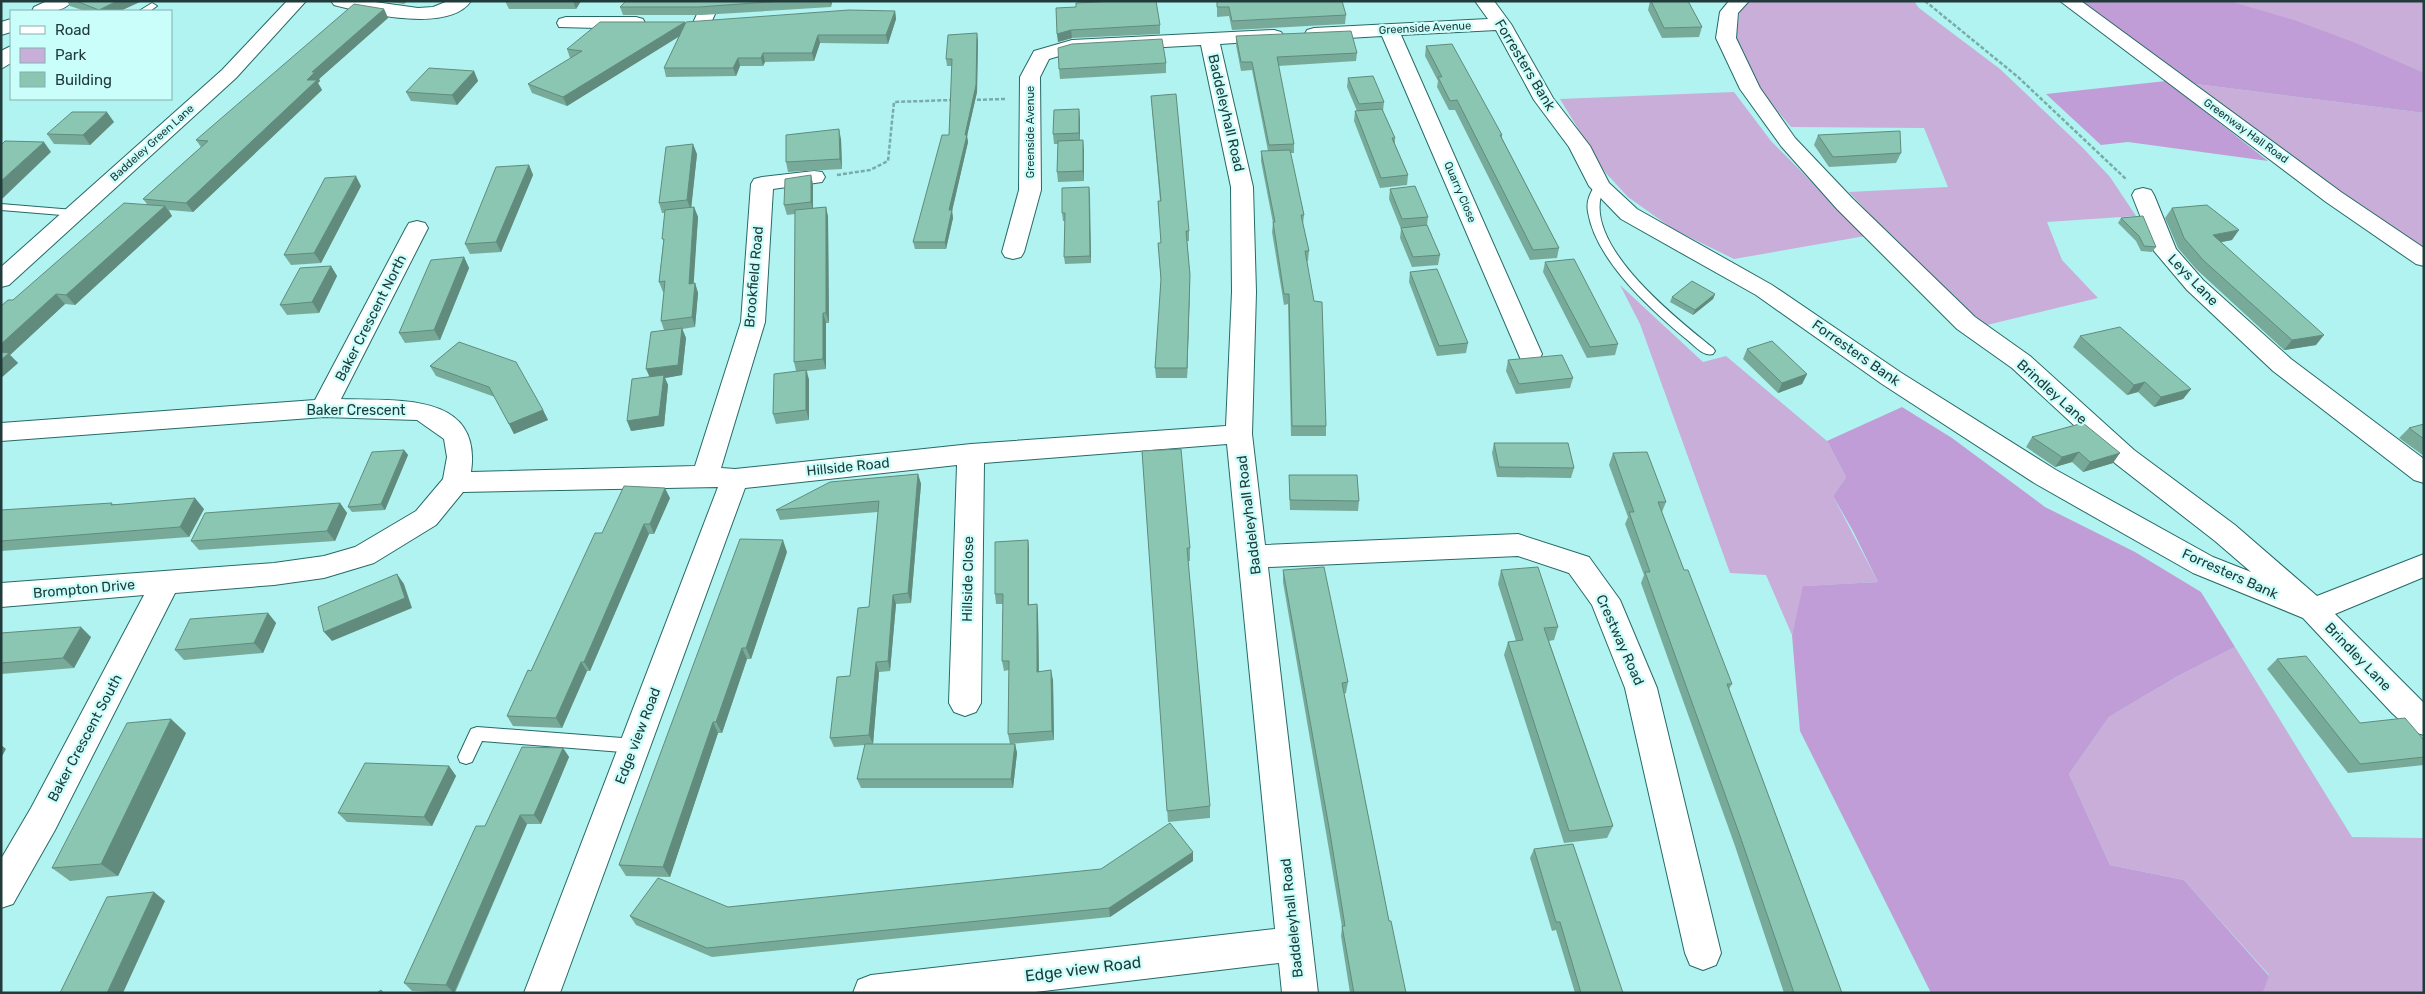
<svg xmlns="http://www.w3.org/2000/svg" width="2425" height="994" font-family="Rubik,sans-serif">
<rect width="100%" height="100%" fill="#b0f3f0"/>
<!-- green -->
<path fill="#c8aed9" d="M1750,1H1914L1919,8L2000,69L2082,147L2110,177L2136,216L2047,222L2062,260L2098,298L1987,325L1932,282L1849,192L1948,187L1924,128L1791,127L1757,87L1736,40L1740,8Z
M2203,1H2424V77Z
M2188,83L2424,113V249L2362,208Z
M1734,92L1771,141L1865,236L1734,259L1673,229L1628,197L1604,171L1560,99Z
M1620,285L1703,362L1726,356L1827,441L1846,477L1833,496L1878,582L1804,586L1792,635L1766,575L1730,573L1640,324Z
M2235,647L2352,837L2424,838V993H2263L2269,975L2184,880L2110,865L2069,774L2109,717L2178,676Z"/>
<!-- forest -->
<path fill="#c19dd7" d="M2075,1H2229L2294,20L2353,42L2424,73V113L2188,83Z
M2166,81L2268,161L2128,142L2101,145L2046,94Z
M1902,407L1952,438L2045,507L2135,552L2201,592L2235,647L2178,676L2109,717L2069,774L2110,865L2184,880L2269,976L2263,993H1931L1800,731L1792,635L1803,586L1878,582L1853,531L1833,496L1846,477L1827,441Z"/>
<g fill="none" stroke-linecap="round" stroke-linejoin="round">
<!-- service casing -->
<g stroke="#266a67" stroke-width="2">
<path id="service" d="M152,3L157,6L150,11H139Z
M1600,183L1605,186C1575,240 1677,319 1713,348L1715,351L1713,354C1703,357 1693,344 1685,338C1649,308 1596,260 1588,212C1586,201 1590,193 1596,184Z
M1,204L74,210L80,213L74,216L1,210Z
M477,727L635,739L641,741L643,746L641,751L635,753L482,741L472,762L466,764L460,762L458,757L471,729Z"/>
</g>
<!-- minor casing -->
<g stroke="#266a67" stroke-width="2">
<path id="minor" d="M331,1H368L418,8L433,7L448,1H471C448,34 365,13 334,5Z
M703,1H721L709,27H695L693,23Z
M1475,1H1494L1511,24L1553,98L1590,146L1609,183L1637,209L1772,285L1900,372L2056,470L2213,557L2251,572L2215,541L2116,464L2012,368L1957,329L1837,209L1781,146L1740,89L1716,38L1720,12L1729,1H1749L1738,13L1736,38L1760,88L1795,138L1853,199L1975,317L2030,356L2134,450L2235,525L2317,596L2424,554V577L2335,614L2424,703V735L2413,732L2392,713L2303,618L2193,573L2036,484L1882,384L1756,295L1621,219L1589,186L1569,147L1534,100L1496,30L1401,35L1542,354L1539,360L1530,362L1521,360L1382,36L1314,40L1307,38L1305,34L1307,30L1314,28L1488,19Z
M2060,1H2081L2341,192L2424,248V266L2416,264L2326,202Z
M566,17H636L643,19L645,23L643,27L636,29L559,27L557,23L559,19Z
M1274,30L1281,32L1284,36L1281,40L1220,44L1253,187L1256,292L1252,434L1265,545L1518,534L1589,557L1620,600L1657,688L1721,953L1716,965L1703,970L1690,965L1685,953L1625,688L1592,605L1569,573L1518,556L1268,567L1318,993H1282L1279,963L1027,993H853L858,980L871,975L1275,929L1227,444L984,463L981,703L976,712L965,716L954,712L949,703L957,465L745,488L560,993H524L718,487L463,492L436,525L374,563L324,578L274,585L175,593L55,830L13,904L1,908V859L31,808L144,595L1,607V583L274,563L324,556L355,547L416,511L443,479L447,457L444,439L417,420L324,417L1,441V423L315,400L406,228L409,223L417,221L425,223L428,228L341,399C395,401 483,391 471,472L695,466L741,322L751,184L754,179L762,177L814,171L822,172L825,177L822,182L773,189L765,322L721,468L735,469L971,444L1226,426L1232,292L1231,187L1201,45L1073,52L1049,59L1040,77L1041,190L1024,252L1021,257L1013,259L1005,257L1002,252L1019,190L1020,77L1034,51L1072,40Z
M11,46V63L1,69V51Z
M2143,188L2151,190L2154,195L2176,249L2203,280L2291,359L2424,459V483L2414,480L2273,371L2187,290L2154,251L2132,195L2135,190Z"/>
</g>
<!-- primary casing -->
<g stroke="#266a67" stroke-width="2">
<path id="primary" d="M287,1H306L236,78L9,285L1,287V267L222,70Z"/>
</g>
<!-- trunk casing -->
<g stroke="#266a67" stroke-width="2">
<path id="trunk" d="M47,1H72C64,13 45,12 32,11L34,7Z
M11,19V32L1,35V22Z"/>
</g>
<!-- path -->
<path stroke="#78aba9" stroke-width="2.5" stroke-dasharray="4 2" stroke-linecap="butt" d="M1925,1L2018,77L2127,180
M971,100L1005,99
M837,175L870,170L888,161L894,102L952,100"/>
<!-- service -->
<use href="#service" fill="#fff" fill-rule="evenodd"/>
<!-- minor -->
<use href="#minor" fill="#fff" fill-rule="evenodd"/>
<!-- primary -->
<use href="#primary" fill="#fff" fill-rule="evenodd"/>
<!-- trunk -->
<use href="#trunk" fill="#fff" fill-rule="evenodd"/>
</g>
<!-- wall -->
<path fill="#78aa9a" d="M67,1H142L120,11H85L70,6Z
M383,1H408L404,4Z
M505,1H581L576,9H509Z
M626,1H832L831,7L702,15H623L620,7Z
M1217,1L1346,15L1345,24L1232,30L1229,16L1217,17Z
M1650,1H1688L1702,27L1699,37L1662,38L1648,10Z
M1056,8L1160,25V34L1072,38L1058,42Z
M384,9L388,18L319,79L320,81L318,83L322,90L193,212L169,210L172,216L75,305L65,304L10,355L18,363L1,378L13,300L147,204L143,199L201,147L196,140Z
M895,11L896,19L888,44L820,43L814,61L765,62L763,66H740L736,76L666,77L664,68L679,36L567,106L532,93L528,84L571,58H570L567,49L686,23Z
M1236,36L1357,53L1356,61L1278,66L1294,144V153H1290L1304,215L1303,224L1309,251L1308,261H1307L1326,426V436H1291L1288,304L1284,305L1272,232L1273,223L1261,161V151H1268L1252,70L1241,71L1236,45Z
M978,40L977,92L967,136L968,142L952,211L953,218L946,249H915L913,242L949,135L952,66H947L946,59Z
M1426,46L1502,135V138L1559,248L1557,258L1530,260L1455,110H1449L1437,87L1438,81L1425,56Z
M1166,63V73L1060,79L1059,69Z
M474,71L478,81L457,105L411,101L406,92Z
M1348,78L1384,102L1383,111L1395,138V144L1408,175L1407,185L1380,188L1354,121L1355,111H1357L1347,87Z
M1151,96L1189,231V241H1187L1190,275V285L1187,378H1156L1155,368L1161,282L1158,243H1161L1158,201H1160Z
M1079,109L1080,140L1084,150V181L1058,182L1057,172L1058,144H1054L1053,134Z
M114,122L90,145L54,144L47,134Z
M1818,135L1901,153L1896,163L1829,167L1814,145Z
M841,139L842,169L788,172L786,162Z
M697,154L691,207H694L698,217L693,283H695L698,293L695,327L682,329L686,338L682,375L665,378L668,385L664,426L631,431L664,330L661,321L664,292H663L659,282L663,244L665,213H662L659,203Z
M529,165L533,175L501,252L470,254L465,244Z
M811,175L813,185V208L826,207L828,217L829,323H826V369L807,371L809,380V420L776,424L773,414L796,371L794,362L795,214L787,215L784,205Z
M361,186L321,263L291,265L284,255Z
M1089,187L1091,263L1065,264L1064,257L1065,221H1063L1062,213Z
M1390,189L1428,217L1427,225L1440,255L1438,265L1412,267L1400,238L1401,229L1389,199Z
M2172,208L2232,240L2221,242L2316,345L2284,350L2196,269L2178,248L2165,218Z
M2121,218L2156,247L2152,252L2141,251L2136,241L2118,223Z
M464,257L469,268L440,340L405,343L399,333Z
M1545,262L1618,344L1615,355L1587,358L1543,272Z
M331,266L337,276L319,313L287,315L280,305Z
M1410,272L1468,343L1466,353L1437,356L1409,282Z
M1715,294L1713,299L1693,315L1670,302L1672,297Z
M2080,336L2191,389L2183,399L2154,407L2138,392L2127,395L2073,347Z
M459,342L543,410L548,420L514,434L495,397L436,376L430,366Z
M1747,349L1807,374L1802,384L1778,393L1743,359Z
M1508,360L1573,378L1570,388L1516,394L1506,371Z
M2083,423L2113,463L2083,472L2072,462L2055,467L2026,447L2032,437Z
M2424,424V456L2399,438L2409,428Z
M1494,443L1574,468L1571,478L1497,477L1492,453Z
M404,450L408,455L385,510L352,512L348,507Z
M1142,451L1190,548V561H1188L1210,806V818L1168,822Z
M1613,453L1666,502L1662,512L1684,570L1732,684L1729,689L1842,993H1784L1735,846L1641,583L1644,575L1625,524L1628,517L1609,465Z
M918,474L921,484L911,603L896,604L890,671L879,672L873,744H1015L1017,753L1013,788H861L857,779L865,745L834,747L830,738L850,676L869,607L878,512L780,520L776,510Z
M1289,475L1359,501L1358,511L1290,510L1289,485Z
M670,498L654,534H649L590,671H587L562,728L513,726L507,716L531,671L602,533Z
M340,503L347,513L335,541L199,550L191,541Z
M114,504L204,509L189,537L1,551V510Z
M1028,540L1029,550V605L1037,604L1038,614L1039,671L1053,680L1054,740L1010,744L1008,734L1009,670L1004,671L1002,661L1003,604H996L995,594Z
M787,552L751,659H747L722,733H718L670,877L626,876L619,865Z
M1283,570L1348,682L1346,693L1344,694L1389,921L1406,993H1350L1341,936L1342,927L1328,844L1283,582Z
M1501,570L1558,627L1554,640L1549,641L1613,826L1607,838L1564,843L1504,655L1508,642L1516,641L1498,584Z
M268,613L276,623L263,653L184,660L175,650Z
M1,633L91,637L74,668L1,674Z
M2277,659L2360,723L2424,740V765L2348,773L2267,669Z
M186,733L118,876L70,881L52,868Z
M563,748L569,757L541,824H527L455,993L412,991L404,983L485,826Z
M449,766L456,776L432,826L347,822L338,813Z
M1534,849L1623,993H1575L1556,930L1552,931L1530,858Z
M1193,861L1110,917L712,957L636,925L630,916L728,907Z"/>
<!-- shaded-wall -->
<path fill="#618b7d" d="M117,1H142L120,11H100L99,10Z
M573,1H581L576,9Z
M830,1H832L831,7Z
M384,9L388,18L319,79L320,81L318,83L322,90L193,212L186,203L307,80L312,72Z
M895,11L896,19L888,44L886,35Z
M685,22L688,31L567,106L563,97Z
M1071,30L1072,38L1058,42L1057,34Z
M977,33L978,40L977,92L967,136L968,142L952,211L953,218L946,249L945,242L949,210L965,135Z
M818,35L820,43L814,61L812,53Z
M763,53L765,62L763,66L761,58Z
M738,58L740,66L736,76L733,68Z
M474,71L478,81L457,105L452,95Z
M1079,109L1080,119V143L1079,133Z
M107,112L114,122L90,145L83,135Z
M839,129L841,139L842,169L840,159Z
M1083,140L1084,150V181L1083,171Z
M44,142L51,152L2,199L1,181Z
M693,144L697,154L691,210L687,200Z
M529,165L533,175L501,252L496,242Z
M811,175L813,185V212L811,202Z
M356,176L361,186L321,263L314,253Z
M1089,187L1090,194L1091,263L1090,256Z
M165,206L172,216L75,305L66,295Z
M694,207L698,217L693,294L689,284Z
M826,207L828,217L829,323L826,313Z
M2239,230L2232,240L2206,245L2213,235Z
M464,257L469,268L440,340L434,330Z
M331,266L337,276L319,313L312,302Z
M1190,275V285L1187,378V368Z
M695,283L698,293L695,327L692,317Z
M56,294L65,304L10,355L18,363L1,378V344Z
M1715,294L1713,299L1693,315L1695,310Z
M823,313L826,323V369L823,359Z
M682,328L686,338L682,375L665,378L668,385L664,426L631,431L627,421L651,380L646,369Z
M2324,335L2316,345L2284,350L2292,340Z
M806,370L809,380V420L806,410Z
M1807,374L1802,384L1778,393L1782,383Z
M2145,382L2138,392L2127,395L2134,385Z
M2191,389L2183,399L2154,407L2161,397Z
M543,410L548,420L514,434L509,424Z
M404,450L408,455L385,510L381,504Z
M2079,452L2072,462L2055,467L2062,457Z
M2120,453L2113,463L2083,472L2090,462Z
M918,474L921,484L911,603L908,593Z
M665,488L670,498L654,534L650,524Z
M195,498L204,509L189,537L180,527Z
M340,503L347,513L335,541L327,531Z
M644,524L649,534L590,671L584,662Z
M783,540L787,552L751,659L746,648Z
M1028,540L1029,550V614L1028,605Z
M397,574L404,584L412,608L332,641L324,632Z
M893,595L896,604L890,671L888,661Z
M1037,604L1038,614L1039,681L1037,672Z
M268,613L276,623L263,653L254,643Z
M81,627L91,637L74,668L63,658Z
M742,648L747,659L722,733L716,722Z
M581,662L587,671L562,728L556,718Z
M876,662L879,672L873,744L869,735Z
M1051,670L1053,680L1054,740L1052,731Z
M171,719L186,733L118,876L101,864Z
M713,722L718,733L670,877L663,867Z
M1015,744L1017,753L1013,788L1011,779Z
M1,745L6,749L1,758Z
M563,748L569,757L541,824L534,815Z
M449,766L456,776L432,826L424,817Z
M520,815L527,824L454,993L446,985Z
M1193,852V861L1110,917L1109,908Z
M154,892L165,901L123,993H107Z"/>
<!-- building -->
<path fill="#8bc6b3" stroke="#618b7d" d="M76,1H117L99,10Z
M626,1H782L699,7H620Z
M1116,1H1156L1160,25L1071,30L1057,34L1056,8L1076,7V3Z
M1217,1H1342L1346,15L1232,21L1229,7H1217Z
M1651,1H1688L1702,27L1664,28Z
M354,4L384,9L312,72H315L307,80H317L186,203L143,199L208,141L196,140Z
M849,10L895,11L886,35H818L812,53H763L761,58H738L733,68H664L686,22Z
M600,22H685L563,97L528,84L582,51L567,49Z
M1351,31L1357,53L1277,57L1294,144L1269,145L1252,62H1241L1236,36Z
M977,33L976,85L965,135H967L949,210H952L945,242H913L942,135H949L952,59H946L948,35Z
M1162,39L1166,63L1059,69L1058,48L1072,44Z
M1452,44L1502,135H1500L1559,248L1533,250L1457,100L1450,101L1438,77H1442L1426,46Z
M429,68L474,71L452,95L406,92Z
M1373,76L1384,102L1359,104L1348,78Z
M1176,94L1189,231H1186L1190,275L1187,368H1155L1161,279L1158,243H1161L1158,201H1161L1151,96Z
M1079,109V133L1053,134L1054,110Z
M1382,109L1395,138H1392L1408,175L1381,178L1355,111Z
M72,112H107L83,135L47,134Z
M839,129L840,159L786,162V135Z
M1900,131L1901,153L1833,157L1818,135Z
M1083,140V171L1057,172L1058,141Z
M5,141L44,142L1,181V145Z
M693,144L687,200L659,203L666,147Z
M1290,150L1304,215H1301L1309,251H1305L1314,301L1322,302L1326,426H1292L1289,294H1284L1273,222H1275L1261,151Z
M529,165L496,242L465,244L496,167Z
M811,175V202L784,205L785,179Z
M356,176L314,253L284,255L325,178Z
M1415,186L1428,217L1402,219L1390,189Z
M1089,187L1090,256L1064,257L1065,213H1062V188Z
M124,203L165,206L66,295L56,294L1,344V306L8,300H13Z
M2207,205L2239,230L2213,235L2324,335L2292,340L2203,260L2184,238L2172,208Z
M694,207L689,284L695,283L692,317L661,321L665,281L659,282L664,239H662L665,210Z
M826,207V313H823V359L794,362L795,210Z
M2143,216L2156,247L2144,246L2139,236L2121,218Z
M1427,225L1440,255L1413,257L1401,228Z
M464,257L434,330L399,333L431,260Z
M1574,259L1618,344L1590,347L1545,262Z
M331,266L312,302L280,305L300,268Z
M1437,269L1468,343L1439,346L1410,272Z
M1692,281L1715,294L1695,310L1672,297Z
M2120,327L2191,389L2161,397L2145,382L2134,385L2080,336Z
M682,328L678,365L646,369L651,332Z
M1772,341L1807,374L1782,383L1747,349Z
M459,342L516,362L543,410L509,424L489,387L430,366Z
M1,352L9,353L1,360Z
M1562,355L1573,378L1519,384L1508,360Z
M806,370V410L773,414L774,374Z
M664,375L659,416L627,421L632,379Z
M2083,423L2120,453L2090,462L2079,452L2062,457L2032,437Z
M2424,424V439L2409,428Z
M1494,443H1568L1574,468L1499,467Z
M1181,449L1190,548H1187L1210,806L1167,811L1142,451Z
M404,450L381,504L348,507L372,452Z
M1647,452L1666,502H1658L1684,570H1688L1732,684H1727L1842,993H1794L1740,836L1645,572H1650L1629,512H1634L1613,453Z
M918,474L908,593L893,595L888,661L876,662L869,735L830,738L837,677L850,676L858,608L869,607L879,501L776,510L830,482Z
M1289,475H1357L1359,501L1290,500Z
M624,486L665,488L650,524H644L584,662H581L556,718L507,716L528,670L531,671L595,533H602Z
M195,498L180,527L1,541V510L112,503L111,505Z
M340,503L327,531L191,541L205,513Z
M740,539L783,540L746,648H742L716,722H713L663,867L619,865Z
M1028,540V605L1037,604V672L1051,670L1052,731L1008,734L1009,661H1002L1003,594H995V542Z
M1324,567L1348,682L1342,683L1389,921H1391L1406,993H1354L1342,926H1345L1330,833L1283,570Z
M1538,567L1558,627L1544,628L1613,826L1569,831L1508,642L1523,640L1501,570Z
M397,574L405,598L324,632L318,607Z
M268,613L254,643L175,650L190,619Z
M81,627L63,658L1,663V633Z
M2306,656L2360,723L2405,718L2424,740V757L2360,764L2277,659Z
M171,719L101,864L52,868L127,723Z
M865,744H1015L1011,779H857Z
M522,747L563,748L534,815H520L446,985L404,983L476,826H485Z
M365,763L449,766L424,817L338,813Z
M1170,823L1193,852L1109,908L707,948L630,916L658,878L728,907L1101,869Z
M1573,844L1623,993H1581L1560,922H1556L1534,849Z
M154,892L107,993H60L107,897Z
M381,990L383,993H377Z"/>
<g text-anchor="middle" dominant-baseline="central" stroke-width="4.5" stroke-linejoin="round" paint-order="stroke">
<!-- far-street labels -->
<g font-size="11" fill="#203b3a" stroke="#c9fefb">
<text transform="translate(1425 28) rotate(-3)">Greenside Avenue</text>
<text transform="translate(2246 131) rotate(36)">Greenway Hall Road</text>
<text transform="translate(1030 132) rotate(-90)">Greenside Avenue</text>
<text transform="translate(152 143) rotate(-42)">Baddeley Green Lane</text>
<text transform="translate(1460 192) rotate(67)">Quarry Close</text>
</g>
<!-- street labels -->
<g font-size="14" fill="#203b3a" stroke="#c9fefb">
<text transform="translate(1525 65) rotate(59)">Forresters Bank</text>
<text transform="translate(1226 113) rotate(77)">Baddeleyhall Road</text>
<text transform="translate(754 277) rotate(-85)">Brookfield Road</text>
<text transform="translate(2193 280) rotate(46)">Leys Lane</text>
<text transform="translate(371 318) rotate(-63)">Baker Crescent North</text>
<text transform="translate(1856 353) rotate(35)">Forresters Bank</text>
<text transform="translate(2052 392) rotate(42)">Brindley Lane</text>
<text x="356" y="410">Baker Crescent</text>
<text transform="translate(848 467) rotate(-6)">Hillside Road</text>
<text transform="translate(1249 515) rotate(-97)">Baddeleyhall Road</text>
<text transform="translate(2230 574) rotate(24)">Forresters Bank</text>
<text transform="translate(968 579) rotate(-89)">Hillside Close</text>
<text transform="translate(84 589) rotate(-5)">Brompton Drive</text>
<text transform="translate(1620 640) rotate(66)">Crestway Road</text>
<text transform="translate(2358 657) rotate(46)">Brindley Lane</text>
<text transform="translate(638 736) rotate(-69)">Edge view Road</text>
<text transform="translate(85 738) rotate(-62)">Baker Crescent South</text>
<text transform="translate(1292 918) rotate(-96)">Baddeleyhall Road</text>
</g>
<!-- near-street labels -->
<g font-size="16" fill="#203b3a" stroke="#c9fefb">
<text transform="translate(1083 969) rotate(-7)">Edge view Road</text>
</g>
</g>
<!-- border -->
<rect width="2425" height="994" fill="none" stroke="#203b3a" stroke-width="5"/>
<!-- legend -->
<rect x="10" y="10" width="162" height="90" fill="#c9fefb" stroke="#85b0ae"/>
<rect x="20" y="26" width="25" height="8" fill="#ffffff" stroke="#85b0ae"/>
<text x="55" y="35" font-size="15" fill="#203b3a">Road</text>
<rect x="20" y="48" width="25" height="15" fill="#c8aed9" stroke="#85b0ae"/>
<text x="55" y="60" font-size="15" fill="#203b3a">Park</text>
<rect x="20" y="72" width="25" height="15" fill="#8bc6b3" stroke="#85b0ae"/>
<text x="55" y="85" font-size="15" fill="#203b3a">Building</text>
</svg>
